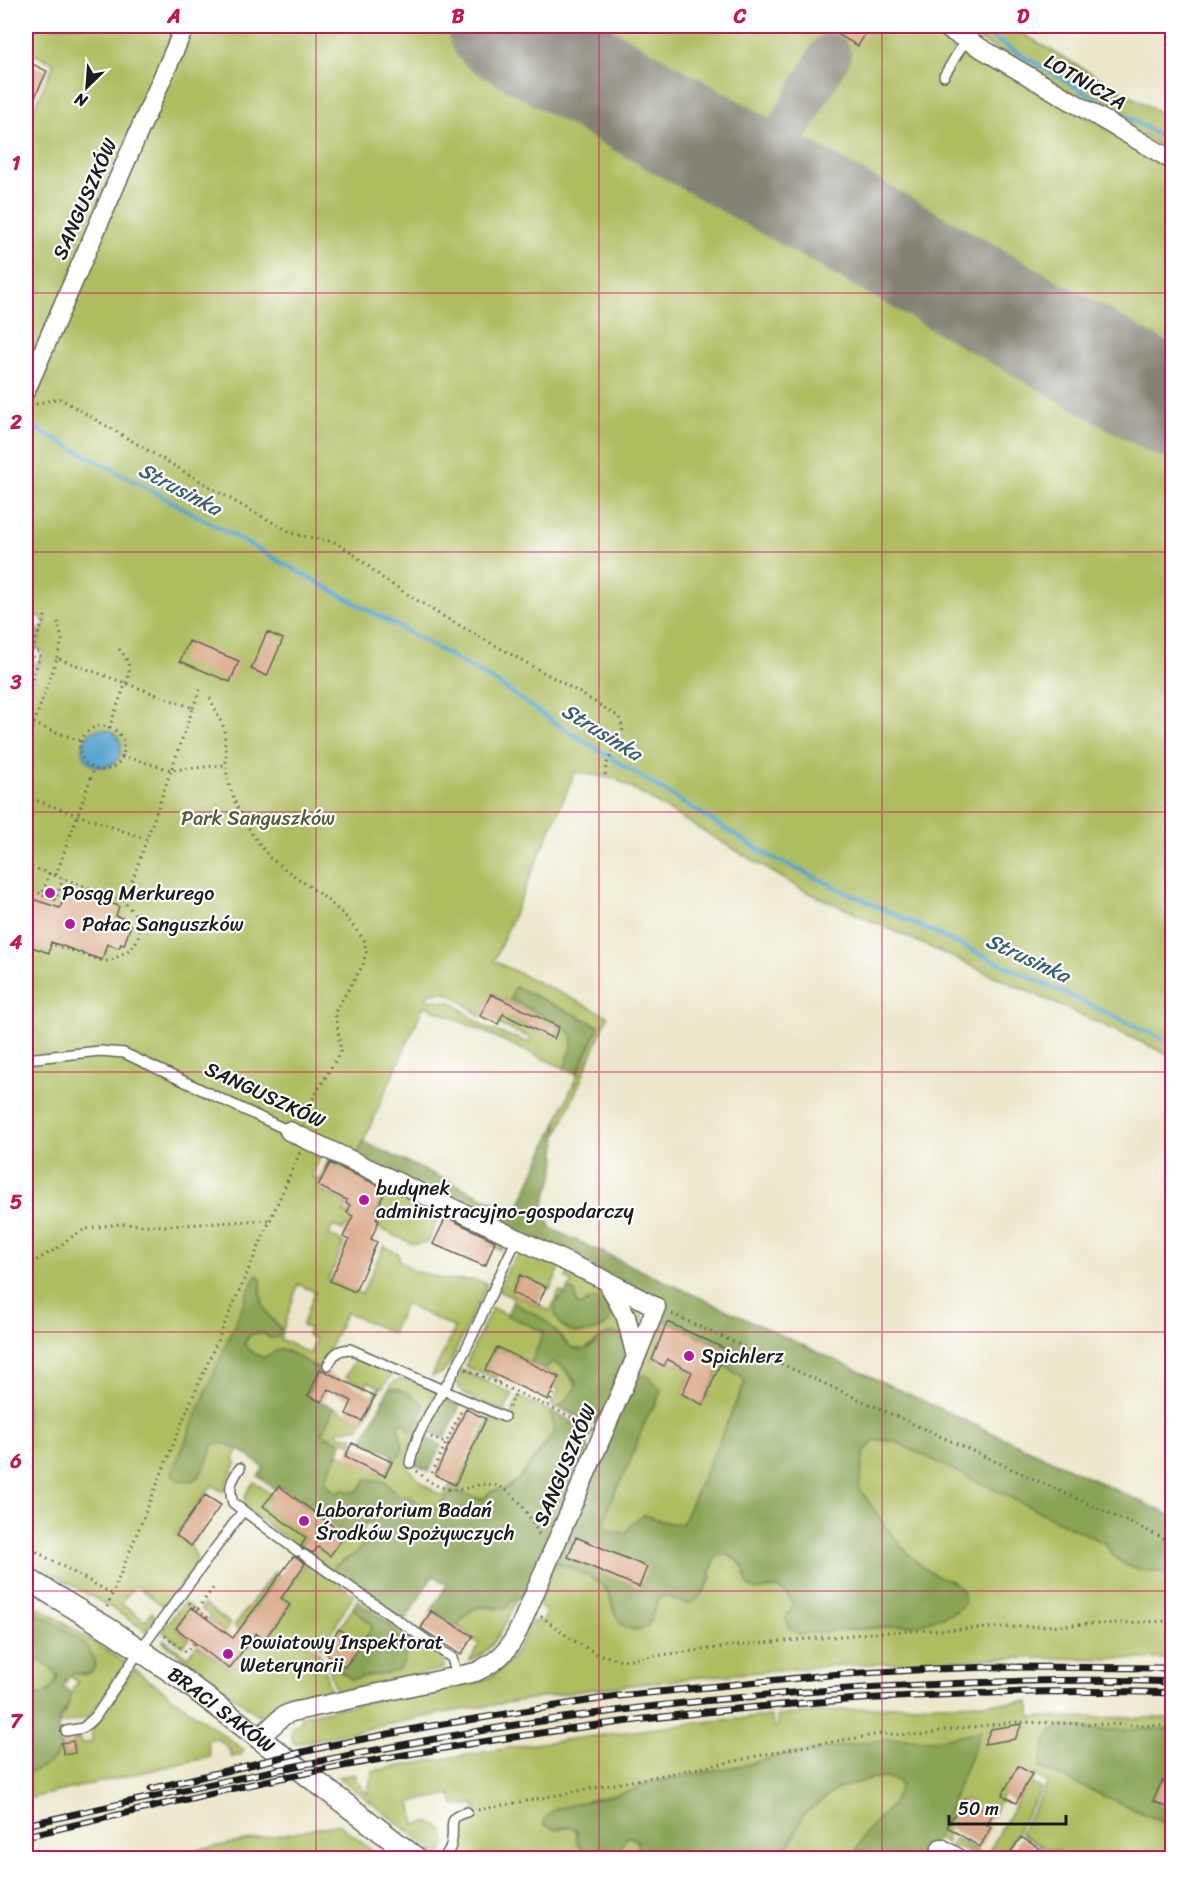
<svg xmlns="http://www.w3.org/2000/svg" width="1198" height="1884" font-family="Sriracha,sans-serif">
<rect width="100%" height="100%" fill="#fff"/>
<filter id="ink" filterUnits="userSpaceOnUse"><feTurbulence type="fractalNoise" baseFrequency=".0167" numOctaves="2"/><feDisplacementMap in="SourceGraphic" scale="12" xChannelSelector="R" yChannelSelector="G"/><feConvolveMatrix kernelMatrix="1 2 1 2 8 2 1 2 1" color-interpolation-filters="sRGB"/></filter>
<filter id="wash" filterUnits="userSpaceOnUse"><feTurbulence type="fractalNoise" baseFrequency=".008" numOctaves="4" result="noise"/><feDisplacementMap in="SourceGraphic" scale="24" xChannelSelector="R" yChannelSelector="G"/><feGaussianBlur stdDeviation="1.35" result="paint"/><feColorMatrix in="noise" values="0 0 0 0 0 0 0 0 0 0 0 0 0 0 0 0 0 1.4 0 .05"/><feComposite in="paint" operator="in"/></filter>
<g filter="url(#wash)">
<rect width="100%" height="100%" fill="#ece7cb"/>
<!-- green -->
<path fill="#aebd60" stroke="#656c3e" stroke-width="1.5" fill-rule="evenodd" d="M26,26H179L26,378V103L35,107L54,63L26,51Z
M191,26H930L952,41L955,47L953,52L961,57L967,53H977L1172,167V1056L801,889L616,779L575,772L494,961L608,1016L555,1140L557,1121L599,1026L516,987L511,1000L562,1025L573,1036L571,1051L564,1068L424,1005L356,1158L321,1154L312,1177L320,1180L329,1158L368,1176L366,1180L330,1162L318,1186V1189L344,1201L347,1205L344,1213L365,1223L361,1232L346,1226L343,1230L333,1226L329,1235L344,1243L328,1280L362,1294L384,1246L398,1254L400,1261L416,1272L431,1275L441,1279L474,1280L487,1284L450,1363L443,1373L432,1376L455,1328L405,1304L392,1333L346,1312L320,1369C305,1363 294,1352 280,1349L263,1358L253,1353L244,1344L250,1334L262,1333L271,1338L281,1329C262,1311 260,1304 260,1278L210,1454L213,1445L220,1442L236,1447L237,1453L234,1458L236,1464L226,1483V1490L221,1491L212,1485L176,1534L191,1546L197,1559L194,1567L168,1604L165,1607L135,1585L121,1603L145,1621L152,1612L154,1614V1621L146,1631L110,1607L26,1558V701L43,652L35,647L46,620L26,611V404ZM445,992L459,999L480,1016L492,994L559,1028L554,1039L503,1014L498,1024L531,1038L530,1043L486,1028L452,1002L426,999L429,993ZM298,1284L315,1292L302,1326L309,1328L307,1335L315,1339L310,1354L280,1339Z
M956,26H1009L1155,110L1172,120V153Z
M26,624L39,630L31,647L26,645Z
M29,660L36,663L26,692V671Z
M374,1179L442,1211L427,1243L413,1244L376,1227L379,1221L376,1219L379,1213L376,1211L386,1189L373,1183Z
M448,1213L503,1241L502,1251L493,1246L495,1241L446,1217Z
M528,1250L561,1266L550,1289L520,1276L512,1293L550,1311L559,1291L566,1294L557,1300L562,1325L575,1333L605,1327L588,1300L581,1306L577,1305L575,1292L568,1289L572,1282L566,1278L569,1270L599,1285L609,1297L627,1341L600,1338L584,1350L570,1347L546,1321L512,1303L514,1298L498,1291C506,1275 510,1256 528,1250Z
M628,1301L646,1309L640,1327H638Z
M492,1308L544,1332L531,1363L497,1347L486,1370L497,1376L496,1379L465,1366Z
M661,1319L667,1322L652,1360L664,1365L667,1359L692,1372L682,1394L703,1405L721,1362L732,1371L742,1376L745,1382L682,1525L668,1523L644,1515L634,1522L626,1533L610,1531L604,1525L610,1500L649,1413L658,1402L635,1376Z
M356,1356L393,1374L379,1391L360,1427L338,1431L337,1434L340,1436L353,1437L354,1440L352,1443L344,1440L342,1443L322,1434L334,1408L362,1421L379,1387L368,1381L366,1387L346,1377Z
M552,1362L562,1366L578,1387L559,1408L551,1405L559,1390L554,1387L559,1377L544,1369Z
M462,1370L513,1394L504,1412C494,1407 466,1398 460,1389C456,1383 460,1376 462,1370Z
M401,1379H410L436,1391L407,1453L406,1465L422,1483L440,1495L445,1494L451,1485L456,1487L490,1418L506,1425L519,1397L552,1412L551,1415L555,1431L519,1478L502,1491L495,1490L484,1499C475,1499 468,1494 460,1492C446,1490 440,1508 429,1512L411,1497L395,1494L392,1489L363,1484L358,1492L353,1493L341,1489L337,1494L330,1488L325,1480L338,1453L385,1476C391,1465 398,1456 403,1445L398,1429L399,1424L403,1422L407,1425V1429L412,1431L398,1389L389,1388L395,1381Z
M875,1440L894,1441L1106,1544C1116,1570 1148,1571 1172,1573V1659L1001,1658L826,1666L693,1678L587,1690L443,1713L295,1744L291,1738L292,1727L302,1721L300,1716C344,1707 388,1697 432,1689C453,1686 472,1687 491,1677C512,1664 522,1643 531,1622L543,1621L546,1611L538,1606L555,1562L594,1578L604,1587L610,1598L615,1615L634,1630L646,1628L651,1620L658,1599L664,1596L687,1604L710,1582L712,1564L716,1557L724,1554C745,1562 746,1571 756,1590L777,1588L786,1593L794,1606L786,1618L798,1634L922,1624L955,1612L964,1594C953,1578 939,1580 925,1569C897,1548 879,1516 859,1488L864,1452Z
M254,1482L272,1495L264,1506L306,1538L299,1548L249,1511C241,1499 246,1492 254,1482Z
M361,1534L369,1538L354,1555L341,1561L332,1572L305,1553L312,1542L330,1555L345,1535Z
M301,1558L354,1595L321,1648L298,1632L295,1636L320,1653L331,1693L274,1706L265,1714L258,1715L163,1642L164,1640L187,1657L197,1645L229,1669L256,1633L264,1640L290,1605L281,1598L305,1565L299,1561Z
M275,1571L279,1576L239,1630L234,1626Z
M518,1598C506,1621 496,1651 470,1661L479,1644L471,1638L472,1635L457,1626C470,1608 476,1604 498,1609Z
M26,1599L126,1663L125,1667L91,1714L85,1718L58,1725L67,1709L71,1693L78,1681L69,1676L76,1673L84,1675L52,1622L26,1606Z
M358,1599L437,1653L444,1658V1669L336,1692L328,1663L351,1679L392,1626L356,1602Z
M184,1602L191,1607L176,1628L189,1639L183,1647L162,1631Z
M204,1604L231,1624L225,1632L208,1619L210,1616L201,1609Z
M353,1608L370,1623L372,1628L361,1645L339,1629Z
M26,1651L52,1669L58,1676C52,1691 43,1700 26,1693V1664L29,1657L26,1655Z
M134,1669L244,1750L240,1755L231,1757C229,1744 219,1737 207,1739L210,1757L26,1799V1774C43,1768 55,1761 61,1743L64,1755L75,1752L73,1741L79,1738L81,1744L92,1742V1731Z
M1029,1702L1031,1717L1172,1718V1729L1095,1730L1062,1726L1050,1735L1040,1764L1041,1768L1172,1826V1858H1067L1059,1854V1852L1043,1847L1020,1833L1047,1785L1044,1780L1035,1775L1031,1783L1041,1789L1003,1856H1000L991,1851L987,1857L989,1858H985L1024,1789L1010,1781L992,1816L972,1806L974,1804L964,1798L945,1833L948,1835L946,1844L937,1838L980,1731L937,1740L889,1739L784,1755L745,1765L648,1783L631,1791L554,1809L555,1830C575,1825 577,1826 580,1847L589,1854V1858H452C460,1847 456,1834 464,1822L477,1816L475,1804L454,1806L451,1794L411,1802L415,1824C420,1823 426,1822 431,1823C446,1826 451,1845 439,1855L338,1777L354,1774L357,1782L367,1794L373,1771L525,1745L712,1721L771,1716L774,1727L778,1726L777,1716L900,1705Z
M872,1778H888L898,1781L902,1786L892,1805L866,1832L852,1858H781L794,1837L803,1815L837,1789Z
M339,1824L381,1858H152Z
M628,1836L637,1840L638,1847L647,1858H622C619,1850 622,1842 628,1836Z
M954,1839L963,1842L980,1852L977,1858L960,1848L950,1846Z"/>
<!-- forest -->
<path fill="#8aa456" stroke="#536039" stroke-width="1.5" d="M515,987L599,1026L577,1074L564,1068L571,1051L573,1036L562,1025L510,999Z
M557,1121C556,1136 557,1152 555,1168C552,1195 533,1201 552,1229L1172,1516V1573C1148,1571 1116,1570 1106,1544L894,1441L875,1440L864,1452L859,1488C879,1516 897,1547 925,1569C941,1581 963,1577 965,1603L955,1612L922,1624L798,1634L788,1627L786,1618L794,1605L786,1593L777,1588C771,1588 764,1590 758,1590C743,1589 747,1572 741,1563C738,1558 730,1556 724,1554L716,1557C706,1576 713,1594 687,1604L664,1596L658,1599L651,1620L646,1628C607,1636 621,1602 602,1585C589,1574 571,1569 555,1562L635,1376L646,1375L661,1389C658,1401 654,1404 649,1414C641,1428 637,1444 631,1459C622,1481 608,1500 604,1525L610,1531L626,1533L634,1522L644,1515L668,1523L682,1524L745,1383L742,1377L732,1371L721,1362L726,1349L661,1319L667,1302L356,1158L363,1142L516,1212Z
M258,1275L261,1278C260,1303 262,1311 281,1329L277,1337L271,1338L262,1333L250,1334L244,1344L253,1353L263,1358L280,1349C294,1352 305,1363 320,1369L308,1395L334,1408L322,1434L342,1443L325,1480L330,1488L337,1494L341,1489C358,1495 357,1492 367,1479C383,1480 388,1481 395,1494L411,1497L429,1512C440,1508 446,1490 460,1492C468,1494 475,1499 483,1499L491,1491C496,1490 500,1491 505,1489C520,1483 545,1446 555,1431L551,1415L552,1412L593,1431L586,1445L589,1448L525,1595L510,1602L507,1608C498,1609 491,1605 483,1606C472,1606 463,1618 457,1626L431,1611L447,1585L433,1575L404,1622L332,1572L335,1565L354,1555L369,1538L375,1526L367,1522L361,1534L345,1535L279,1486L276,1490L258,1476L264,1468C250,1458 232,1438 213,1445C206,1464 200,1489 177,1480L172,1473L255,1276Z
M568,1289L575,1292L577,1305L581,1306C590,1299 595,1298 605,1302C608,1307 612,1314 610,1320C608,1329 585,1334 577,1333C566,1332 553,1319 555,1307C556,1298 565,1296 568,1289Z
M512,1303C523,1308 535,1313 545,1321C557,1329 565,1350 581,1350C596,1350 602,1326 622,1335L628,1353L605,1411L601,1413L596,1425L559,1408L575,1390L577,1383L562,1366L551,1362L544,1369L531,1363L544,1332L507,1315Z
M389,1388L406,1392L423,1403L422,1410L412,1431H409L407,1424L403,1422L399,1424L398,1429C404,1443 406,1453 392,1462V1454L363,1440Z
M441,1398L460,1406L445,1439L425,1430Z
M423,1436L441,1445L429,1471L412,1463Z
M356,1602C375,1615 425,1643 397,1671L351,1679L338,1670L342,1665L345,1667L372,1628L370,1623L353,1608Z
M26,1606C44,1617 69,1630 85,1645C99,1657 99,1680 76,1673L69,1676L63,1688L71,1693C71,1706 61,1712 58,1723C57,1729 61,1735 61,1741C62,1760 40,1769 26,1774V1693C42,1700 52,1691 58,1676L52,1669L26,1651Z
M1062,1726L1095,1730L1172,1729V1826L1041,1768C1039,1761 1047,1735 1053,1730C1056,1728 1059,1727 1062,1726Z
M981,1731L937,1838L929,1852L923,1858H852L866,1832L892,1805L901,1786L898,1781L888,1778H872L837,1789L803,1815L794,1837L781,1858H695L686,1855L676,1858H647L638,1847L637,1840L629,1836C622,1842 619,1850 622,1858H589C587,1847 572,1847 578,1832C566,1819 557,1836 544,1824V1819L554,1809L631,1791L648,1783L745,1765L784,1755L889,1739L937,1740Z"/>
<!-- water -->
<path fill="#55a3ce" stroke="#386075" stroke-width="1.5" d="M83 748a19 19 0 1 1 38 0a19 19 0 1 1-38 0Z"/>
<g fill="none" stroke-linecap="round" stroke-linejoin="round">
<!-- stream -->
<path stroke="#55a3ce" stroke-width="4.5" d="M972,26L1172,143
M26,424L116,471L428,643L499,684L558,725L771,857L1172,1043"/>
<!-- taxiway -->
<path stroke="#848274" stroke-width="42" d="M763,174L830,55"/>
<!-- runway -->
<path stroke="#848274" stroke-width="105" d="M500,26L1172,405"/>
</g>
<g id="blocks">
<!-- building -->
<path fill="#dbad8e" d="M823,26H870L858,46Z
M26,61L47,71L26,116Z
M267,632L283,639L267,676L251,669Z
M189,641L239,661L230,682L180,661Z
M66,891L91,899L92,897L119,906L116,916L129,920L127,924L131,925L124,945L121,944L119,948L107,944L102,960L51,942L49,953L26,945V897L60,908Z
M491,994L559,1027L554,1039L503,1014L498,1024L480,1016Z
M330,1163L386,1189L376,1211L379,1213L376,1219L379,1221L371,1239L377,1242L355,1292L330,1281L349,1240L343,1237L353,1216L347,1213L350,1205L346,1203L347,1200L318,1186Z
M446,1217L495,1241L486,1265L485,1264L484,1266L433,1244Z
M520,1275L546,1287L538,1305L512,1293Z
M667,1322L726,1349L703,1405L682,1394L692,1372L667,1359L664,1366L652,1360Z
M497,1347L559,1377L548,1400L485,1370Z
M320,1369L375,1396L362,1421L346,1414L352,1401L328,1389L322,1402L308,1396Z
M466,1409L486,1419L455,1485L435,1475Z
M352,1443L392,1462L385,1476L345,1457Z
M279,1486L345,1535L330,1556L318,1547L313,1553L303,1548L301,1546L306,1538L263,1506Z
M205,1495L221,1505L191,1546L176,1535Z
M576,1537L647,1567L639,1587L568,1557Z
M293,1557L298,1558L305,1564L281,1598L290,1605L264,1640L256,1633L229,1669L176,1628L191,1607L233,1638Z
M431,1611L473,1636L461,1655L421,1628Z
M339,1629L361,1645L345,1667L323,1651Z
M1022,1724L1015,1739L984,1744L991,1729Z
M73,1741L75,1753L64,1755L61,1743Z
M1018,1766L1032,1774L1016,1803L1002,1795Z
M1162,1781L1173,1786V1806L1168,1804L1167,1807L1153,1801Z
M964,1798L992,1815L987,1825L991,1827L980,1847L947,1827Z
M1021,1837L1042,1850L1036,1858H1007Z"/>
</g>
</g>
<g filter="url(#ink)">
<use href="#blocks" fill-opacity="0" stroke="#656359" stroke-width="1.5"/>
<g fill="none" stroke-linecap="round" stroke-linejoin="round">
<!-- service casing -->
<g stroke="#656359" stroke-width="12">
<path id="service" d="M944,76L966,39
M26,1059L100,1051L124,1053L289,1131
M328,1365C334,1354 337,1350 350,1349L504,1417
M410,1463C416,1428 442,1396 458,1364C480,1324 496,1280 517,1239
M240,1468C231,1481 228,1487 233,1503L297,1551
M304,1555L452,1658L457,1677
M66,1731L83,1728L96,1716L140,1650L243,1511
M444,1858C448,1852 452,1847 452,1839C454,1824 447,1817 467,1812"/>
</g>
<!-- minor casing -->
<g stroke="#656359" stroke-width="21">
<path id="minor" d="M943,26L1172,160
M26,390L185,26
M289,1131L607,1281L656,1307L636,1357
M259,1738L283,1716L292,1712L476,1672C503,1659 512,1646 523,1620L636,1357L626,1317L607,1281
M941,1848L958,1858"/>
</g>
<!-- tertiary casing -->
<g stroke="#656359" stroke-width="24">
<g id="tertiary">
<path id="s1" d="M26,1578L115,1633L179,1677L416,1858"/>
</g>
</g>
<!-- path -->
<path stroke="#656359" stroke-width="3" stroke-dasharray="1.5 4.5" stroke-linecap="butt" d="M36,404L59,398L239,504L294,534L334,542L351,552L385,580L439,614L575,690L619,717L623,729L618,742L606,765L605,777
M26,647L32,650
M27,654L39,658
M57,658L62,640L58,622
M26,696L41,653L32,650L46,614
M210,698L224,728L227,778L236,805L252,834L270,858L325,898L346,917L364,940L366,952L363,965L335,1012L341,1051L312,1100L308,1123
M193,708L201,687
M33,724L81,741
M80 748a22 22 0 1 1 44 0a22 22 0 1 1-44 0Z
M109,728L129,674C130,663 126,657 119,649
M26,746L57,658L193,708L125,901
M122,756L171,770L226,765
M26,797L146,839
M26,865L125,901C127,907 133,911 136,916C143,930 138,947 124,953C116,957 111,962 103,961L52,944L50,946
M49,873L42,895L56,900L63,878
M56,875L94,769
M33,891L42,894
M26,1266L56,1249L68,1239L85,1229L119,1224L165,1226L269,1220
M672,1314L1172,1542
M466,1369L589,1425
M498,1383L501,1377
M548,1406L555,1391L553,1390
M509,1407L516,1392
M431,1437L449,1445
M417,1471C431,1485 447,1493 467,1488C476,1485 486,1483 495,1485C517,1491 531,1518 540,1537
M432,1473L462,1409
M26,1546L111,1593
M189,1603L197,1610L213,1588
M107,1607L188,1408L300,1152
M197,1610L207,1617L206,1618
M541,1616L571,1639L597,1654L622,1660L742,1645L885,1632L1172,1621
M165,1636L186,1652L194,1643
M478,1810L721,1764L794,1748L881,1734L924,1735L944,1730L1015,1722L1172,1726"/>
<!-- service -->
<use href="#service" stroke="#fff" stroke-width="9"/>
<!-- minor -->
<use href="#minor" stroke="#fff" stroke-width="18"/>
<!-- tertiary -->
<use href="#tertiary" stroke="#fff" stroke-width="21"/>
<!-- rail casing -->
<g stroke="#1c1c1c" stroke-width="7">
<path id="rail" d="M151,1789L332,1745L425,1727L618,1696L829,1675L932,1669L993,1667L1172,1668
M26,1825C192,1788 359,1750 528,1723C659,1703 790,1691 922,1685C1005,1681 1089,1678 1172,1682
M26,1836C111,1817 196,1796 281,1778C491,1736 703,1706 916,1696C1001,1692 1087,1690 1172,1693"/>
</g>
<!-- rail -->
<use href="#rail" stroke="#fff" stroke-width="4.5" stroke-dasharray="14" stroke-linecap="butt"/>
</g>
</g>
<!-- grid -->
<path fill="none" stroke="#c2185b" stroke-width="1.5" stroke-opacity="0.55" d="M316,26V1858M599,26V1858M882,26V1858M26,293H1172M26,552H1172M26,812H1172M26,1072H1172M26,1332H1172M26,1591H1172"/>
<!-- markers -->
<g fill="#b5179e" stroke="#fff" stroke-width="2">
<circle cx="50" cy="893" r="6"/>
<circle cx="70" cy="924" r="6"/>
<circle cx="364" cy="1200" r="6"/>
<circle cx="689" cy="1356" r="6"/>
<circle cx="304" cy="1521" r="6"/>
<circle cx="228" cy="1654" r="6"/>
</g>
<g text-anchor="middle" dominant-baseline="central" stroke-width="4.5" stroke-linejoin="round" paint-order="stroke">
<!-- street labels -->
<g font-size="20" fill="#1c1c1c" stroke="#fff">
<text transform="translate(1085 82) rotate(30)">LOTNICZA</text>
<text transform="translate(85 199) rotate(-66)">SANGUSZKÓW</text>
<text transform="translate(265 1095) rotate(25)">SANGUSZKÓW</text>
<text transform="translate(565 1465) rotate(-67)">SANGUSZKÓW</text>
<text stroke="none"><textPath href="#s1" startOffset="236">BRACI SAKÓW</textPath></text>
</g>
<!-- park labels -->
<g font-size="20" fill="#565c37" stroke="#fff">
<text x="258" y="818">Park Sanguszków</text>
</g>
<!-- poi labels -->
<g font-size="20" fill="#1c1c1c" stroke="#fff" text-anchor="start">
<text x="62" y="893">Posąg Merkurego</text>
<text x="82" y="924">Pałac Sanguszków</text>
<text x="376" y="1188">budynek<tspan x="376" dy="23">administracyjno-gospodarczy</tspan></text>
<text x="701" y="1356">Spichlerz</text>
<text x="316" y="1510">Laboratorium Badań<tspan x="316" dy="23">Środków Spożywczych</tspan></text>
<text x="240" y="1642">Powiatowy Inspektorat<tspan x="240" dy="23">Weterynarii</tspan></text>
</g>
<!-- water labels -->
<g font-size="21" font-style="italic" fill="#386075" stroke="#fff">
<text transform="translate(180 489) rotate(28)">Strusinka</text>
<text transform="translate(602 732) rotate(32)">Strusinka</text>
<text transform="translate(1028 958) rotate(25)">Strusinka</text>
</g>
</g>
<!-- margin -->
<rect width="1198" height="1884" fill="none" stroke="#fff" stroke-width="66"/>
<!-- north arrow -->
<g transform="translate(87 87) rotate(205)" stroke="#ffffff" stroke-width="4.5" paint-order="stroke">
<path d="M0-4.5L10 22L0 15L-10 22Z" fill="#1c1c1c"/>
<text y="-9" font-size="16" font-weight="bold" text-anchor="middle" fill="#1c1c1c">N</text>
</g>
<!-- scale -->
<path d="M949 1815v9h117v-9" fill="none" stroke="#1c1c1c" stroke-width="3"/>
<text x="958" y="1815" font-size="18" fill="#1c1c1c" stroke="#ffffff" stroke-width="4.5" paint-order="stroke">50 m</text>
<rect x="33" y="33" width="1132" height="1818" fill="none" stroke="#c2185b" stroke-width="2"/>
<g font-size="20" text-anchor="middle" font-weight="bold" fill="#c2185b">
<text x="174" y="23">A</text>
<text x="458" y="23">B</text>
<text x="740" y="23">C</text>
<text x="1023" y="23">D</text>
<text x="16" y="170">1</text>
<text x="16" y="429">2</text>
<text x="16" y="689">3</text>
<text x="16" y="949">4</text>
<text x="16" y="1209">5</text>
<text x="16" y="1468">6</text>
<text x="16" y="1728">7</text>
</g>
</svg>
